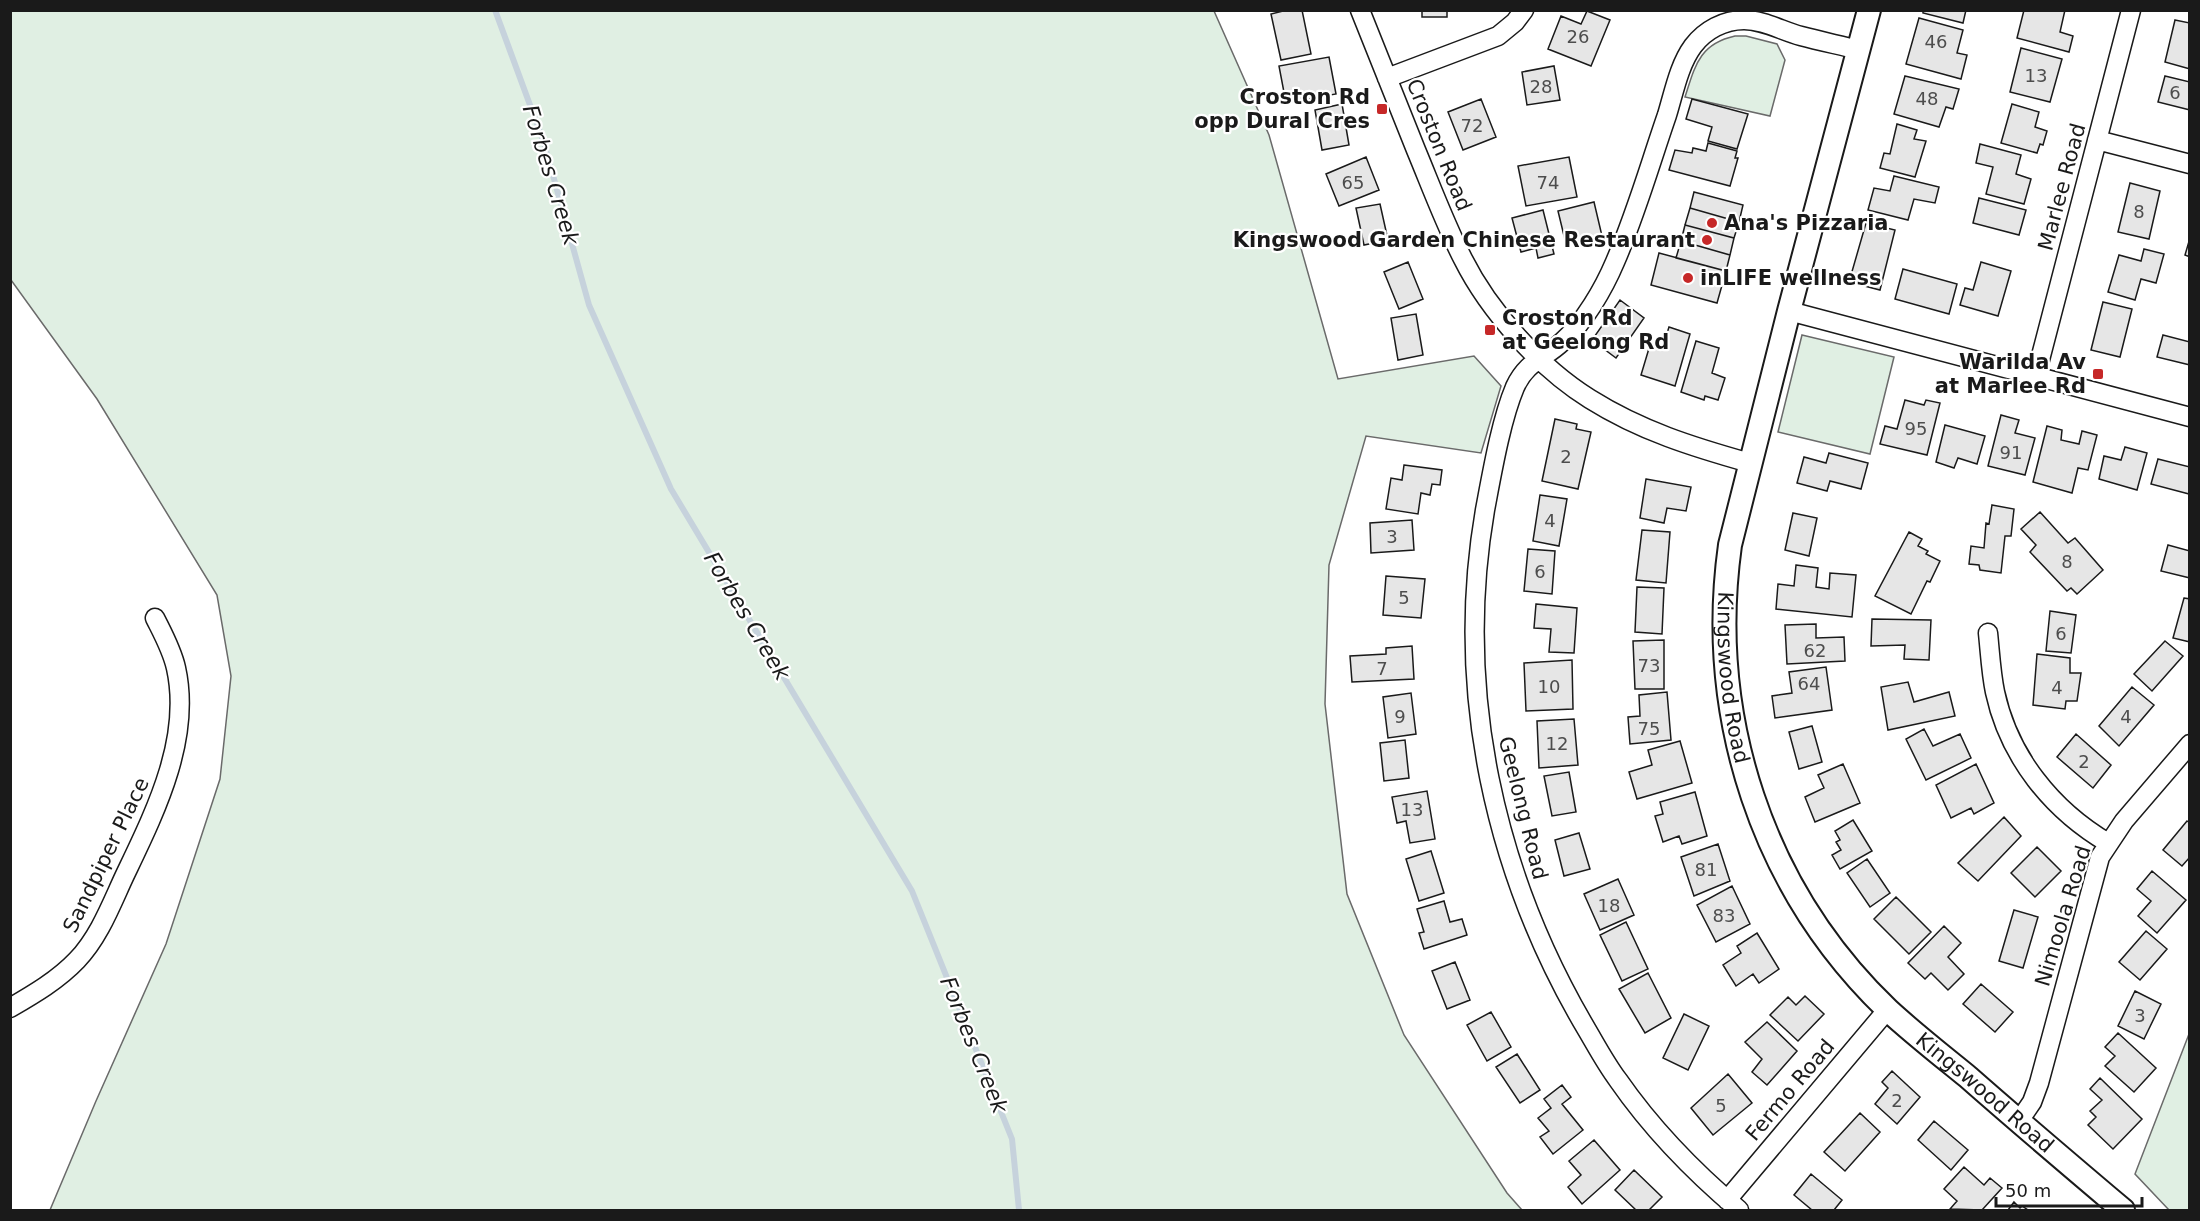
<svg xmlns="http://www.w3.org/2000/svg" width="2200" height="1221" font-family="'DejaVu Sans',sans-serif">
<rect width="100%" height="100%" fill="#fff"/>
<!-- green -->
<path fill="#e0efe3" stroke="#6a6a6a" stroke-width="1.5" d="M10,11H1214L1269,135L1338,379L1474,356L1501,386L1481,453L1366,436L1329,565L1325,704L1347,894L1404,1035L1507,1193L1522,1210H50L96,1101L166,944L220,779L231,676L217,595L97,399L11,280Z
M1735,36H1746L1777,44L1785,60L1770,116L1685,97C1695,66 1699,44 1735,36Z
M1802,335L1894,357L1870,454L1778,432Z
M2189,1034V1210H2169L2135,1174Z"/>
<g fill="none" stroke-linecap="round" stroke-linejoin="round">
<!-- stream -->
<path stroke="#c6d2dc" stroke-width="6" d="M495,10L544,143L589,305L671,489L912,891L1012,1139L1019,1210"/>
</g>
<!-- building -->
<path fill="#e6e6e6" stroke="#1a1a1a" stroke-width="1.5" d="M1287,10H1302L1311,54L1281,60L1271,14Z
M1422,10H1447V17H1422Z
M1923,10H1966L1963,23L1923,13Z
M2024,10H2065L2060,32L2073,36L2069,52L2017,38Z
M1587,11L1610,20L1591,66L1548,49L1561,16L1581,24Z
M1919,18L1963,30L1957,53L1967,55L1961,79L1906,64Z
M2175,20L2190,23V69L2165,62Z
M2021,48L2062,59L2050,102L2010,92Z
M1329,57L1336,94L1286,103L1279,66Z
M1554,66L1560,100L1527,105L1522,72Z
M1905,76L1959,89L1953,109L1946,107L1939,127L1894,114Z
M2165,76L2190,82V110L2158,102Z
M1481,99L1496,137L1463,150L1448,112Z
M1692,99L1748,114L1737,149L1708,141L1712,127L1686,119Z
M1342,104L1349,145L1322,150L1315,110Z
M2012,104L2039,112L2035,127L2047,131L2043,145L2040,144L2037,153L2001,143Z
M1897,124L1917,130L1914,139L1926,141L1915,177L1880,168L1884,153L1890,154Z
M1708,143L1737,151L1735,158H1738L1730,186L1669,170L1675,150L1692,153L1693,148L1706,151Z
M1980,144L2021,155L2016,174L2031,179L2024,204L1986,194L1993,167L1976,163Z
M1366,157L1379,190L1339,206L1326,174Z
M1569,157L1577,197L1526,206L1518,166Z
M1894,176L1939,187L1935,203L1914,199L1908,220L1868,210L1874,188L1890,191Z
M2130,183L2160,191L2149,239L2118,232Z
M1694,192L1743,205L1739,222L1690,208Z
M1979,198L2026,210L2019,235L1973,223Z
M1594,202L1602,236L1566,244L1558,211Z
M1380,204L1388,240L1364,245L1356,208Z
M1690,208L1739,222L1734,238L1685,225Z
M1543,210L1554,254L1538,258L1536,248L1521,252L1512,218Z
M1866,223L1895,230L1880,290L1849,282Z
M1685,225L1734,238L1730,255L1681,241Z
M2190,238V257L2185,255Z
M1681,241L1730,255L1726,271L1676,258Z
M2144,249L2164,254L2156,283L2141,279L2135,300L2108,292L2119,255L2141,261Z
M1659,253L1726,271L1717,303L1651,285Z
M1408,262L1423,299L1399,309L1384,272Z
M1981,262L2011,271L1998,316L1960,305L1965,288L1973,290Z
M1903,269L1957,284L1949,314L1895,299Z
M1620,300L1644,318L1616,358L1592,340Z
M2103,302L2132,309L2120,357L2091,350Z
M1416,314L1423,355L1398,360L1391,318Z
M1669,327L1690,334L1675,386L1641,375L1650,345L1662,349Z
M2163,335L2190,342V365L2157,357Z
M1696,341L1719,348L1712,373L1725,378L1718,400L1705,396L1704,400L1681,392Z
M1905,400L1924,405L1926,400L1940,403L1927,455L1880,444L1885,426L1897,429Z
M2001,415L2019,420L2015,433L2035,438L2025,475L1988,466Z
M1555,419L1577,424L1576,429L1591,432L1578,489L1542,481Z
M1945,425L1985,436L1977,464L1958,458L1954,468L1936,462Z
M2047,426L2062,430L2061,440L2079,444L2082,431L2097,435L2088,470L2078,468L2072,493L2033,482Z
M2125,447L2147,453L2137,490L2099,479L2104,456L2121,460Z
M1829,453L1868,463L1861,489L1830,481L1827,491L1797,483L1804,457L1826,463Z
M2158,459L2190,467L2189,494L2151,484Z
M1404,465L1442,470L1440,485L1432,484L1430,495L1421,493L1418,514L1386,509L1391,478L1402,480Z
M1646,479L1691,487L1686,511L1667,508L1664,523L1640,518Z
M1540,495L1567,499L1559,546L1533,541Z
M1992,505L2014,509L2011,536H2005L2001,573L1980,570L1979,565L1969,564L1971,546L1984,548L1986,523L1989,524Z
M2040,512L2068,543L2075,538L2103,570L2077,594L2071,588L2067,591L2030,552L2036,545L2021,529Z
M1793,513L1817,518L1809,556L1785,550Z
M1412,520L1414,550L1371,553L1370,523Z
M1642,530L1670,532L1666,583L1636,580Z
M1909,532L1922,539L1918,546L1928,551L1926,554L1940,561L1930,582L1927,581L1911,614L1875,596Z
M2168,545L2190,551V578L2161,571Z
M1528,549L1555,551L1552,594L1524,591Z
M1796,565L1818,568L1816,587L1829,589L1830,573L1856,575L1852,617L1776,609L1778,584L1794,586Z
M1386,576L1425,579L1421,618L1383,615Z
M1637,587L1664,588L1662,634L1635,632Z
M2184,598L2190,599V642L2173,638Z
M1536,604L1577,608L1574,653L1549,652L1551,629L1534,628Z
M2050,611L2076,615L2071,653L2046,651Z
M1872,619L1931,620L1929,660L1904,659L1905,645L1871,646Z
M1816,624V638L1844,637L1845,661L1787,664L1785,625Z
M1664,640V689H1635L1633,641Z
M2165,641L2183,656L2152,691L2134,674Z
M1412,646L1414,679L1352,682L1350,656L1386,654V648Z
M2037,654L2070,658V673H2081L2077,701H2066L2065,709L2033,705Z
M1572,660L1573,709L1526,711L1524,663Z
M1826,667L1832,710L1775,718L1772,696L1792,693L1789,672Z
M1908,682L1914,702L1949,692L1955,716L1888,730L1881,687Z
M2132,687L2154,705L2119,746L2099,726Z
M1667,692L1671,740L1630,744L1628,717L1640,716L1639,695Z
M1411,693L1416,734L1388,738L1383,697Z
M1574,719L1578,765L1539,768L1537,721Z
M1812,726L1822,762L1799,769L1789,732Z
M1924,729L1933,746L1960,734L1971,758L1926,780L1906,739Z
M2076,734L2111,765L2093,788L2057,757Z
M1405,740L1409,778L1384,781L1380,743Z
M1680,741L1692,783L1637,799L1629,772L1652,765L1648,750Z
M1843,764L1860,803L1815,822L1805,797L1824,788L1818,775Z
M1976,764L1994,803L1974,814L1971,808L1951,818L1936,785Z
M1569,772L1576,812L1552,816L1544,776Z
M1427,791L1435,839L1410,843L1406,821L1397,823L1392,797Z
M1695,792L1707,836L1682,844L1679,836L1663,842L1655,816L1663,814L1660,802Z
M2004,817L2021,836L1978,881L1958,863Z
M1853,820L1872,851L1840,869L1832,855L1841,850L1836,842L1840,840L1835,831Z
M2187,821L2190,823V857L2182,866L2163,850Z
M1579,833L1590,869L1564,876L1555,840Z
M1718,844L1730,881L1694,896L1681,857Z
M2037,847L2061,871L2035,897L2011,873Z
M1431,851L1444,893L1419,901L1406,859Z
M1867,859L1890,893L1870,907L1847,873Z
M2152,871L2186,900L2157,933L2138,916L2151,901L2137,889Z
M1618,879L1634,915L1600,930L1584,894Z
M1732,886L1750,924L1716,942L1697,905Z
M1896,897L1931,932L1909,954L1874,919Z
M1444,901L1450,922L1462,919L1467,935L1424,949L1419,933L1424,932L1417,909Z
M2014,910L2038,917L2023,968L1999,961Z
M1626,922L1648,969L1622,981L1600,935Z
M1944,926L1961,943L1948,957L1964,974L1948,990L1931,973L1925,979L1908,963Z
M2146,931L2167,949L2140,980L2119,962Z
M1757,933L1779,969L1759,983L1753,974L1736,986L1723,965L1741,953L1737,946Z
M1455,962L1470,1000L1447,1009L1432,971Z
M1648,973L1671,1018L1645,1033L1619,989Z
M1981,984L2013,1012L1995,1032L1963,1004Z
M2135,991L2161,1004L2144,1039L2118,1026Z
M1805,996L1824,1014L1798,1041L1770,1015L1788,997L1796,1005Z
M1491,1012L1511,1047L1487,1061L1467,1025Z
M1684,1014L1709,1026L1688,1070L1663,1058Z
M1767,1022L1797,1051L1767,1085L1752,1072L1762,1059L1745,1042Z
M2118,1033L2156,1068L2134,1092L2105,1066L2115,1056L2105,1047Z
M1517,1054L1540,1090L1520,1103L1496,1067Z
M1892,1071L1920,1097L1897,1124L1875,1104L1888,1088L1882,1082Z
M1728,1074L1752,1103L1713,1135L1691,1108Z
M2100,1078L2142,1119L2113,1149L2088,1125L2096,1117L2090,1111L2102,1100L2090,1089Z
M1562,1085L1571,1097L1562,1104L1583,1130L1553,1154L1540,1137L1549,1131L1538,1118L1551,1108L1544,1099Z
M1860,1113L1880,1132L1845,1171L1824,1152Z
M1934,1121L1968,1150L1951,1170L1918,1140Z
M1594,1140L1620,1170L1582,1204L1568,1187L1581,1175L1569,1161Z
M1964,1167L1984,1185L1990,1178L2002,1188L1982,1210L1950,1209L1957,1201L1944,1189Z
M1634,1170L1662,1197L1649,1210H1636L1615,1190Z
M1811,1174L1842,1200L1834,1210H1812L1794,1195Z
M2014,1202L2020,1208L2022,1206L2028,1210H2008Z"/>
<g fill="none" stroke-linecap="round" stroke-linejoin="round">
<!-- minor casing -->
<g stroke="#1a1a1a" stroke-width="21">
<path id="minor" d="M1360,10C1379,57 1397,103 1416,150C1431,186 1445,224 1463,259C1489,311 1540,368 1590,399C1641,431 1693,447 1750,463
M1387,78L1498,36L1515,22L1524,10
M2097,140L2190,164
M1789,311L2190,417
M2036,375L2131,10
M1988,633C1990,652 1991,673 1995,692C2009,757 2052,810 2108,843
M10,1008C34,994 58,980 77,960C99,937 111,905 124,877C154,814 192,740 176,668C172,650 163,634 155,618
M2019,1121L2032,1102L2039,1083L2100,857L2124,821L2190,744
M1727,1200L1888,1009
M1739,1210C1694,1172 1652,1129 1618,1080C1606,1064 1597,1047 1587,1030C1494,873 1454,690 1485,510C1492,473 1501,420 1515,387C1527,361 1544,359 1562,342C1584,323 1604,288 1615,262C1636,214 1650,164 1667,115C1674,92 1679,65 1693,46C1705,30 1724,20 1744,20C1764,20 1782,31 1801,36C1820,41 1839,45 1859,50"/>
</g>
<!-- tertiary casing -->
<g stroke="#1a1a1a" stroke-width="26">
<g id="tertiary">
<path id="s1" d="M1869,10L1789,311L1730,545C1706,717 1762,889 1888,1010C1913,1033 1941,1055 1968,1077C2019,1122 2071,1166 2123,1210"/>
</g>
</g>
<!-- minor -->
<use href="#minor" stroke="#fff" stroke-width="18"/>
<!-- tertiary -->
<use href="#tertiary" stroke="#fff" stroke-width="22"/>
</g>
<!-- markers -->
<g fill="#c62828" stroke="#fff" stroke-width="2">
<rect x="1376" y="103" width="12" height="12" rx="3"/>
<circle cx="1712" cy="223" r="6"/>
<circle cx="1707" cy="240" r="6"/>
<circle cx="1688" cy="278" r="6"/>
<rect x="1484" y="324" width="12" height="12" rx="3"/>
<rect x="2092" y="368" width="12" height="12" rx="3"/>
</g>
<g text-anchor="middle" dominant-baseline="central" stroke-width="4.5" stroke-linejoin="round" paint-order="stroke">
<!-- number labels -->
<g font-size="18" fill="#4d4d4d">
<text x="1578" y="36">26</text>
<text x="1936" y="41">46</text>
<text x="2036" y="75">13</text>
<text x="1541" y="86">28</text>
<text x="2175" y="92">6</text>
<text x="1927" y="98">48</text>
<text x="1472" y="125">72</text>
<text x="1353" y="182">65</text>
<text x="1548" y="182">74</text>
<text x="2139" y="211">8</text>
<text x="1916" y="428">95</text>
<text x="2011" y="452">91</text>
<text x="1566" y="456">2</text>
<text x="1550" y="520">4</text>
<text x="1392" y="536">3</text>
<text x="2067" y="561">8</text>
<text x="1540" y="571">6</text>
<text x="1404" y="597">5</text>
<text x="2061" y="633">6</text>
<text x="1815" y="650">62</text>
<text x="1649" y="665">73</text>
<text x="1382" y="668">7</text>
<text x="1809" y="683">64</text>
<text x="1549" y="686">10</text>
<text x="2057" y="687">4</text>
<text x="1400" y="716">9</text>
<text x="2126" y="716">4</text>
<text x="1649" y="728">75</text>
<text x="1557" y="743">12</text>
<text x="2084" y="761">2</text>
<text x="1412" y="809">13</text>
<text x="1706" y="869">81</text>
<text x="1609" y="905">18</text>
<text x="1724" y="915">83</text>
<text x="2140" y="1015">3</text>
<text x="1897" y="1100">2</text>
<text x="1721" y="1105">5</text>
</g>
<!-- poi labels -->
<g font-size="21" font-weight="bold" fill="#1a1a1a" stroke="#fff" text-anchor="end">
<text x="1370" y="97">Croston Rd<tspan x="1370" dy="24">opp Dural Cres</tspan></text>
<text x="1724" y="223" text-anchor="start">Ana's Pizzaria</text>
<text x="1695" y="240">Kingswood Garden Chinese Restaurant</text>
<text x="1700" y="278" text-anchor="start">inLIFE wellness</text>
<text x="1502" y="318" text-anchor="start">Croston Rd<tspan x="1502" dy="24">at Geelong Rd</tspan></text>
<text x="2086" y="362">Warilda Av<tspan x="2086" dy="24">at Marlee Rd</tspan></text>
</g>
<!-- street labels -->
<g font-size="21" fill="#1a1a1a" stroke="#fff">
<text transform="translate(1439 145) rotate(68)">Croston Road</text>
<text transform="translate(2062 187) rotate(-75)">Marlee Road</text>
<text stroke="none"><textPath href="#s1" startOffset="686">Kingswood Road</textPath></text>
<text transform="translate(1523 808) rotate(76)">Geelong Road</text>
<text transform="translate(106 855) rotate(-64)">Sandpiper Place</text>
<text transform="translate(2063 916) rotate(-73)">Nimoola Road</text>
<text transform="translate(1790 1090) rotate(-50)">Fermo Road</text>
<text stroke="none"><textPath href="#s1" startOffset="1190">Kingswood Road</textPath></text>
</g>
<!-- water labels -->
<g font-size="22" font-style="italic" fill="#1a1a1a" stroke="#fff">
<text transform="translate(551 175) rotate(73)">Forbes Creek</text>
<text transform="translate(747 616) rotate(59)">Forbes Creek</text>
<text transform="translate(974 1045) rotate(68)">Forbes Creek</text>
</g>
</g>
<!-- border -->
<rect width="2200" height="1221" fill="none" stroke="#1a1a1a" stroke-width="24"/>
<!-- scale -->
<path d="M1996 1197v9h146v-9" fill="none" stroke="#1a1a1a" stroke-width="3"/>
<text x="2005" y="1197" font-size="18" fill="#1a1a1a" stroke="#ffffff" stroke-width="4.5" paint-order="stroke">50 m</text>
</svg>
